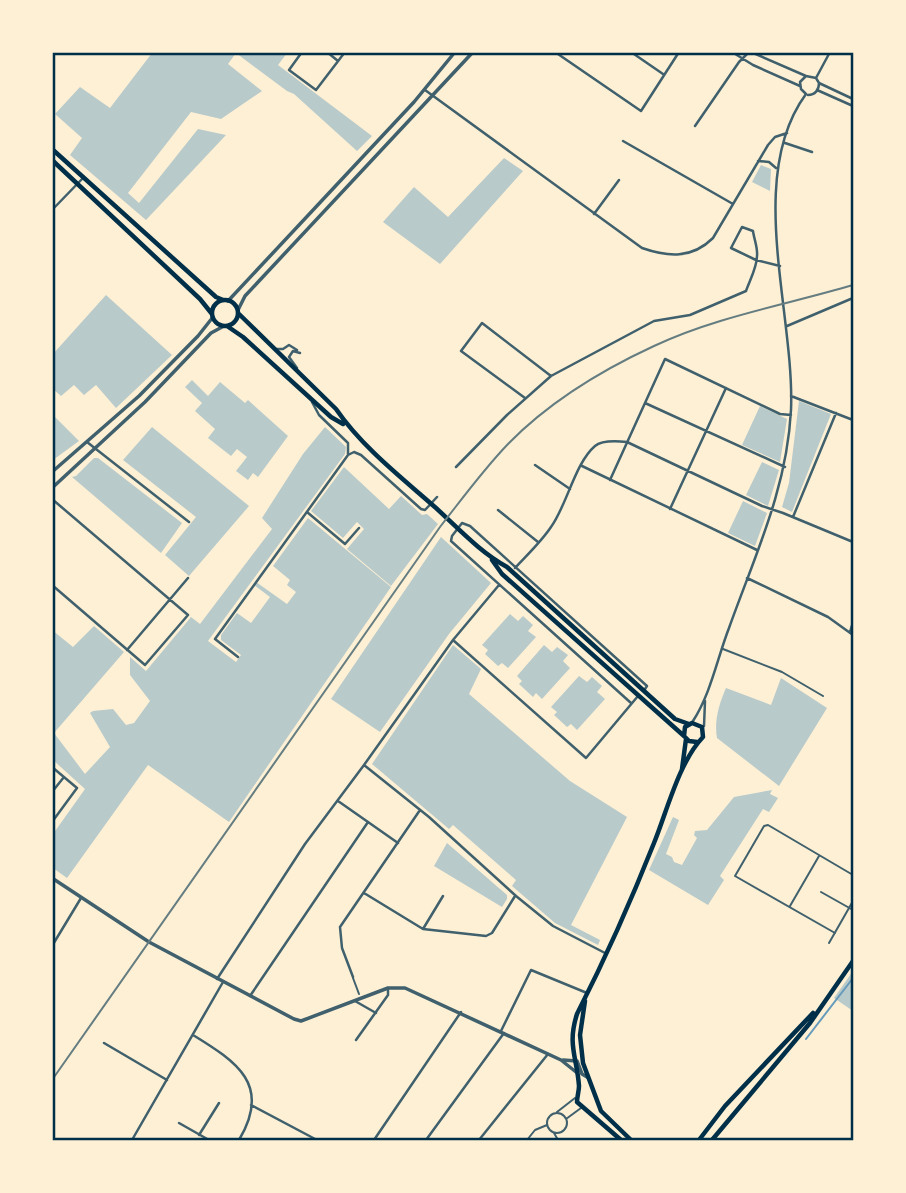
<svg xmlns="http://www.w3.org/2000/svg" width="906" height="1193" font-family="Roboto,sans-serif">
<rect width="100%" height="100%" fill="#fdf0d5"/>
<!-- green -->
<path fill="#b9caca" d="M152,53H236L228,64L262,91L221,119L191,112L128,193L139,203L198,129L226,135L146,220L70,155L82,138L55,114L80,87L110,108Z
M236,53H287L278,65L372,136L357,151L294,94L287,91Z
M504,158L523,171L440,264L383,222L414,187L448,217Z
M761,165L771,169L770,191L752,182Z
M106,295L172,355L116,408L96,385L84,395L74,385L61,396L53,389V354Z
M192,380L208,396L220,382L245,403L248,400L288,436L258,477L253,473L248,480L236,471L247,457L237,449L231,456L208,438L215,429L195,411L202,403L185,387Z
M799,401L831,414L792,512L782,507L789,483Z
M760,406L787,419L780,462L742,445Z
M52,414L79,441L53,460H52Z
M152,427L249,506L189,576L165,555L196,517L123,460Z
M325,427L346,447L345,454L208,641L236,662L241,655L221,640V635L237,613L251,623L270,597L254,585L256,582L287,604L296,592L287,585L290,580L273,566L308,518L391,587L229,822L148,765L67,878L53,868V834L85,789L53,760L52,630L73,647L94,626L124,652L54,733L85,774L110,747L90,713L93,711L113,709L126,725L134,723L150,701L130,675V657L146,671L191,617L200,624L272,529L262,518L303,454Z
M94,458H98L182,523L161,553L72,477L76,476Z
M762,462L779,470L768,506L746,495Z
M344,467L389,509L401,496L422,515L427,514L438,524L391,586L347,549L364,529L357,522L343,538L311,511Z
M743,501L767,513L755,546L728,533Z
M441,537L491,583L449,634L380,732L331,699Z
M510,614L518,621L523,616L533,625L528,631L536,637L508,668L502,663L498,666L485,654L488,650L482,645Z
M453,645L481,669L469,694L570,781L627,817L571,925L600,940L598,945L555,923L512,886L516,880L453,825L449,829L372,764Z
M544,645L552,652L557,647L568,655L563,661L570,668L542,699L536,693L533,697L519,684L522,681L517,676Z
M579,676L587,682L592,677L602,686L597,692L605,699L577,730L571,724L567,727L554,715L557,712L551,707Z
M781,678L827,708L779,786L717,738C714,721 719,704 726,688L771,705Z
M772,790L770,794L778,798L769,812L763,809L720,876L724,880L708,905L649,870L673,817L679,820L666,854L672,857L674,862L682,865L697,838L694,835L695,831L707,830L734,797Z
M447,843L507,895V899L502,907L434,866Z
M853,971V1011L834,998Z"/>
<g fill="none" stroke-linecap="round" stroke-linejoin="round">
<!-- stream -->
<path stroke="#669bbc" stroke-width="2" d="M806,1039L853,978"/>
<!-- service -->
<path stroke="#3f606c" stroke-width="2" d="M723,649L782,672L823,696
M557,1112L575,1098
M547 1123a10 10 0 1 1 20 0a10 10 0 1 1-20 0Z
M566,1119L581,1108
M554,1133L558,1140
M527,1140L535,1130L547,1125"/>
<!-- pedestrian -->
<path stroke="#3f606c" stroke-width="2" d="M821,892L853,910
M790,906L819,856
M835,933L735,876L764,826L768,825L853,875
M829,943L853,901
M353,978L359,994"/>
<!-- minor -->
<path stroke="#3f606c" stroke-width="2.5" d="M302,52L289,70L316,90L345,52
M327,52L338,61
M555,52L641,111L679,52
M631,52L663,74
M732,52L753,65L800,86
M751,52L806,76
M816,78L830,52
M819,83L853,99
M425,90L642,248C668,257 692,259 713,238L768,145L775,137L787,133
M817,90L853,106
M806,94L801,89L800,82L806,76L816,78
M808,95C815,95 819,90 819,83L816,78
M695,126L739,62L749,52
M623,141L733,204
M785,143L812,152
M758,161L769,162L776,168
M52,210L84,177
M594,214L619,180
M787,326L853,298
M275,349H283L289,345L297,350
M297,368L289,357L293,351L300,353
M791,396L853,420
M525,398L461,351L482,323L551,376
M312,402L319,415L348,443V454
M645,403L785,467
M87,442L189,522
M535,465L570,489
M582,466L757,550
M456,467L507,415L551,376L654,321L690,315L746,291C750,280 757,267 757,256C758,248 754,239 753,231L742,227L731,248L756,260L780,266
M610,480L665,359L780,414L791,415
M52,499L188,615L145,665L52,585
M670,509L726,388
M498,510L538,542
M307,512L345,544L359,528
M793,517L836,413
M515,568C527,555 541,542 551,527C567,505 575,463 595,446C602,440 618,441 627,442L762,506L783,513L853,542
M747,578L828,617L853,635
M850,632L853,622
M453,640L586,758L638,696
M127,650L188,578
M238,657L215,639L348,455L354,452L361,455L421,509L425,510L437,497
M631,703L451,541L452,536L462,523L470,526L647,686L645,689
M693,721C711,693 717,659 729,628C755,555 787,489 791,410C795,314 745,177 806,94
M704,726L705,701
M364,765L429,817L516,896L553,926L605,953
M52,767L77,788L52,822
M52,792L64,777
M338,801L398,843
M364,893L423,929L486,936L492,933L515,896
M423,929L443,896
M52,946L81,898
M353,977L342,948L340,927L420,810
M217,979L305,844L364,765L453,640L499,585
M250,996L368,822
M355,1001L376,1013
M501,1031L531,970L587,993
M193,1035C237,1062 272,1085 239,1140
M356,1040L388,995V988
M104,1043L167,1080
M251,1105L317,1140
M179,1123L209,1140
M199,1135L219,1103
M132,1140L223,982
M374,1140L461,1012
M426,1140L504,1033
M479,1140L548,1054"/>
<!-- tertiary -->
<path stroke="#3f606c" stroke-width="3.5" d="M228,301L414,102L455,52
M238,310L245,296L473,52
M52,472L139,396L198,336L213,317
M52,488L145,402L211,333L224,326
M52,878L149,942L294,1019L301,1021L388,988H405L561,1060L576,1072
M563,1060L577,1061L582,1074L587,1077"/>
<!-- secondary -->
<path stroke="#003049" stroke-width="4.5" d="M52,149L216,297L223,300
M52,160L200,299L212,314
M212 313a13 13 0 1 1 26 0a13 13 0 1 1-26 0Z
M238,313L336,409C362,447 402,478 436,508C459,529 480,552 507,567L675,719L689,724
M227,326L243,337L331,417L343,424
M492,560L502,574L684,736
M682,769L686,739
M585,1001L580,1035L583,1063L601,1111L631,1140
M621,1140L577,1102C577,1097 579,1091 579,1086C577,1057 567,1045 577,1014C605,959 631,901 654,843C667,811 679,762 703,737L702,727L692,723L685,727L684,736L689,741L697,742
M699,1140L725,1106L813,1013
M712,1140L810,1023L853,961"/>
<!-- rail -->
<path stroke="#657d81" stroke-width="2" d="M52,1080L440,527C462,499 483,470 508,444C548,403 602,370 654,346C715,317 789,304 853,285"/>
</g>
<!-- border -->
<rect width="906" height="1193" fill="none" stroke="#fdf0d5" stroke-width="108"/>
<rect x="54" y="54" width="798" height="1085" fill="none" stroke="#003049" stroke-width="2.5"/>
</svg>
